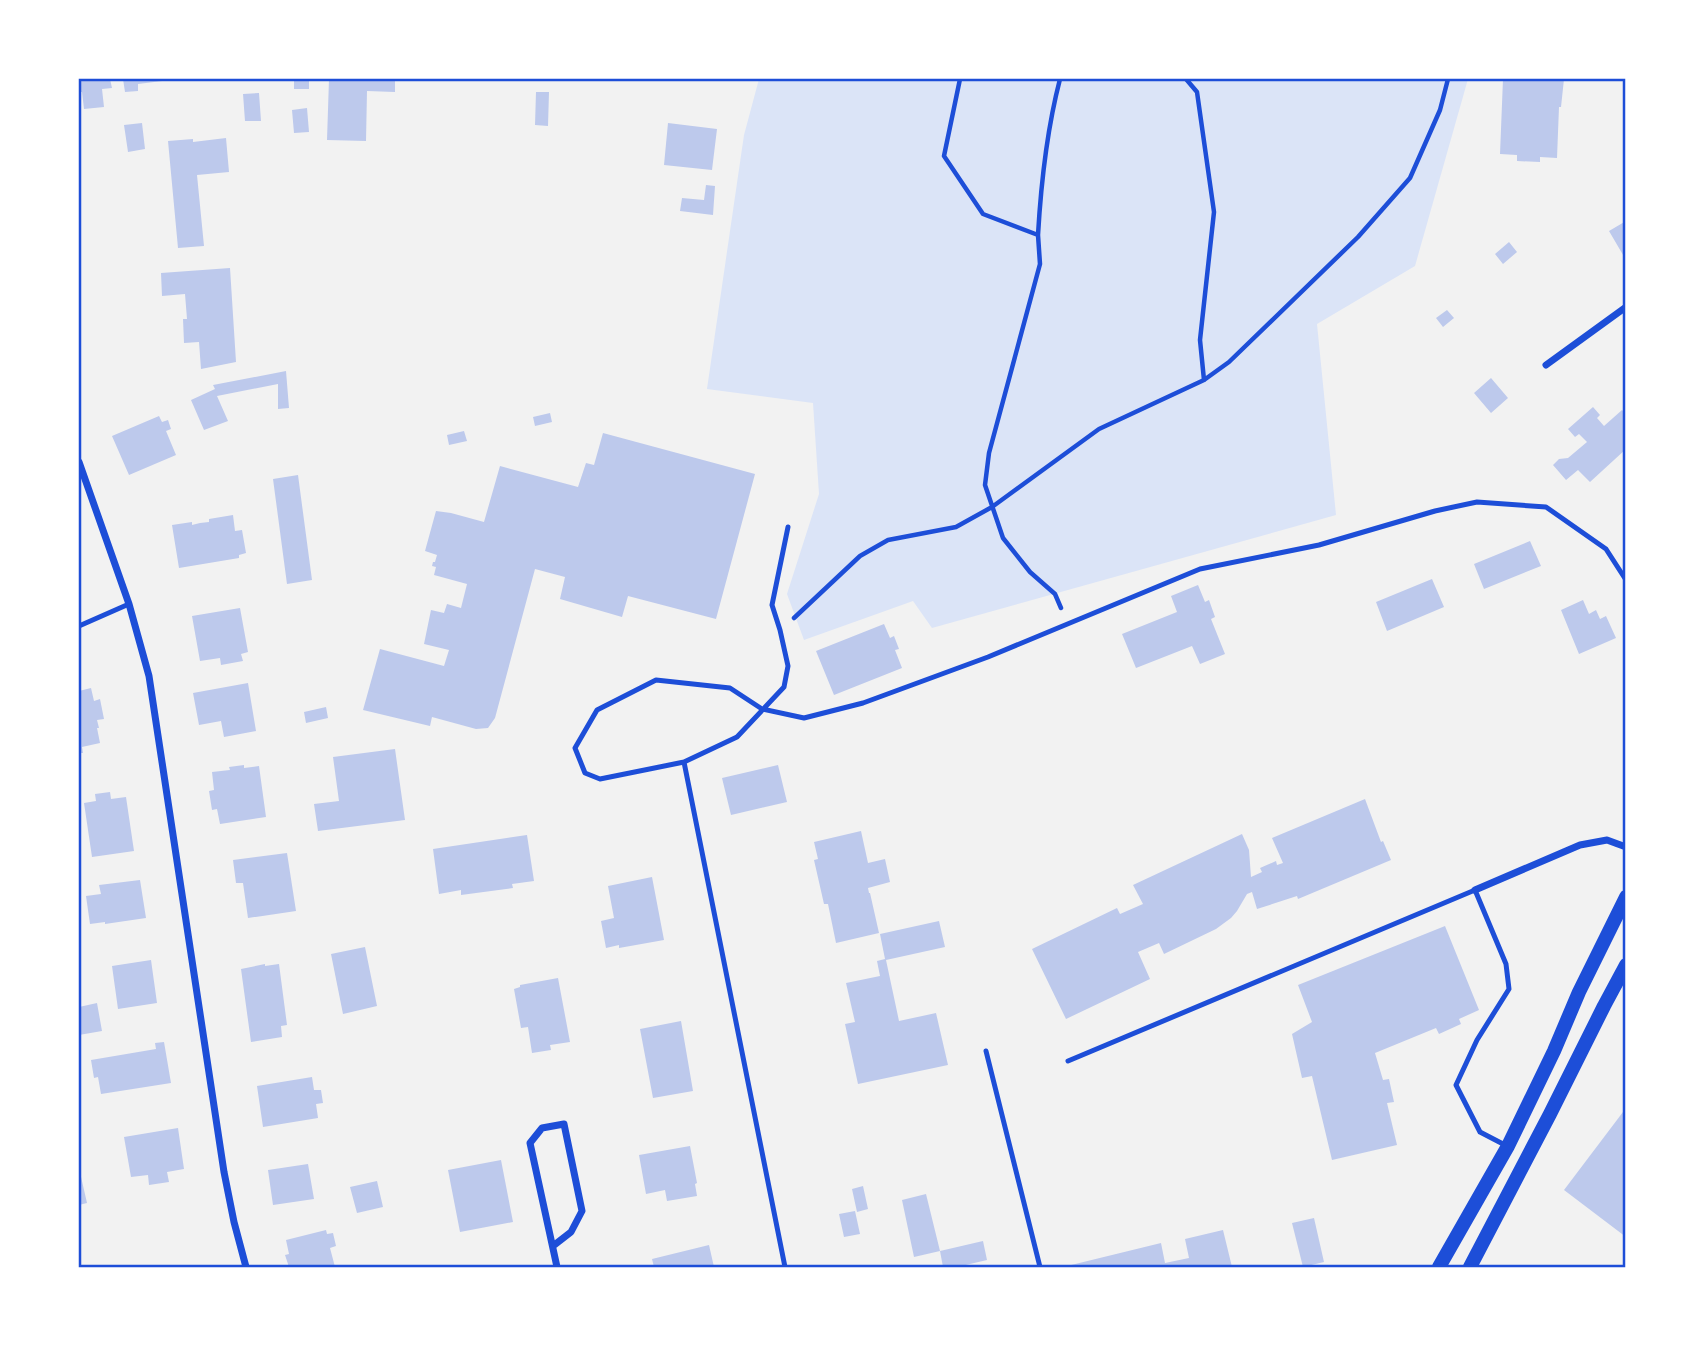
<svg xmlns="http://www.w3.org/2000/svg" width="1705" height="1346" font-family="'Varela Round',sans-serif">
<rect width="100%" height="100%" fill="#f2f2f2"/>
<!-- green -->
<path fill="#dbe4f7" d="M759,79H1468L1415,266L1317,324L1336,515L932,628L913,601L804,640L787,594L819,494L813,403L707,389L744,135Z"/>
<!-- building -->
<path fill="#bdc9ec" d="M79,79H110L112,88L102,89L104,107L84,109L82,92H79Z
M123,79H162V81L138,84V91L125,92Z
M294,79H309V89H294Z
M329,79H395V92L367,91L366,141L327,140Z
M1503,79H1564L1561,107H1559L1557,158L1540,157V162L1517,161V155L1500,154Z
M536,92H549L548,126L535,125Z
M259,93L261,121H245L243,94Z
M307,108L309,132L294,133L292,110Z
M142,123L145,149L128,152L124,125Z
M668,123L717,129L712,170L664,165Z
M226,138L229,172L197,175L204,246L178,248L168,141L193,139V142Z
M706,185L715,186L713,215L680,211L682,198L704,200Z
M1626,221V260L1609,231Z
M1509,242L1517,252L1503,264L1495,254Z
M230,268L236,362L201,369L199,342L184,343L183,319H187L185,294L162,296L161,273Z
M1447,310L1454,318L1443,327L1436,318Z
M286,371L289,408L278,409V384L217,396L228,421L204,430L191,400L215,389L213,385Z
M1491,378L1508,398L1491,413L1474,393Z
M1593,407L1600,415L1597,418L1604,426L1622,410L1626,414V449L1590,482L1578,470L1566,480L1553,465L1559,459L1568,458L1587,442L1579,434L1575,437L1568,429Z
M550,413L552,422L535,426L533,417Z
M159,416L162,422L168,420L171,429L166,431L176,455L129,475L112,436Z
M464,431L467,441L449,445L447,435Z
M603,433L755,474L716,619L628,596L622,617L560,599L565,577L535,569L495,718L488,728L476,729L432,717L430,726L363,710L380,649L444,666L449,650L424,644L431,610L444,613L447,604L461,608L467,584L434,575L436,567L432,566L433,562H435L437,555L425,551L436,511L451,513L484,522L500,466L578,487L586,463L594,465Z
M298,475L312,580L287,584L273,479Z
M233,515L235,531L242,530L246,553L239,555V558L179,568L172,525L192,522V525L200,523L209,522V519Z
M1530,541L1541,566L1484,589L1474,564Z
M1432,579L1444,607L1387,631L1376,602Z
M1198,585L1205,602L1209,600L1215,617L1211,619L1225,654L1200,664L1192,646L1136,668L1122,634L1177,612L1171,596Z
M1583,600L1589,614L1596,610L1600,619L1606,616L1616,638L1579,654L1561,610Z
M240,608L248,652L241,654L243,661L221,665L220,658L200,661L192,616Z
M884,624L890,638L894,636L899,649L895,650L902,668L834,695L816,651Z
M248,683L256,731L224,737L221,721L199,725L193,693Z
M91,688L94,701L100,699L104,719L97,720L99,728H97L100,743L82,747L83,753H79V691Z
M326,707L328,718L306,723L304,712Z
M395,749L405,820L318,831L314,804L339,801L333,757Z
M244,765V768L259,766L266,817L220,824L217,809L212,810L209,791L214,790L212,772L230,770L229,767Z
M778,765L787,802L731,815L722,778Z
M110,792L111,799L126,797L134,851L92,857L84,803L96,801L95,794Z
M1365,799L1381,842L1383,841L1391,860L1298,899L1297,896L1257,909L1252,892L1247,894L1237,911L1231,918L1216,929L1164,954L1159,943L1138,952L1150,979L1066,1019L1032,949L1117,908L1120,914L1143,904L1133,885L1242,834L1249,850L1251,877L1262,872L1260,868L1276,861L1277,865L1283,863L1272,838Z
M861,831L868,863L885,859L890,882L868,888L869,893H870L879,933L836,943L828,904H824L814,860L818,859L814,842Z
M527,835L534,881L512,884L513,888L461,895V890L439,894L433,849Z
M287,853L296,911L248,918L243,883H236L233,860Z
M652,877L664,940L619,948V945L606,948L601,921L614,918L608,886Z
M140,880L146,918L105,924V922L90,924L86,896L101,894L99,885Z
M939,921L945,947L886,960L899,1021L936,1013L948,1065L858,1084L845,1024L855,1022L846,983L880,976L877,961L885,959L880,934Z
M1445,926L1479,1010L1459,1019L1461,1024L1439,1034L1436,1028L1375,1053L1383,1080L1389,1079L1394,1102L1387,1103L1397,1145L1332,1160L1312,1076L1302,1078L1292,1034L1312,1022L1298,985Z
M365,947L377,1006L343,1014L331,954Z
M151,960L157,1003L118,1009L112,966Z
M265,964V966L279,964L287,1025L281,1026L282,1037L251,1042L241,969Z
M558,978L570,1042L550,1045L551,1050L532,1053L528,1027L521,1028L514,989L520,987V985Z
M97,1003L102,1031L79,1035V1007Z
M681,1021L693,1091L653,1098L640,1029Z
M164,1042L171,1083L101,1094L98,1077L94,1078L91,1060L156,1049L155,1043Z
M312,1077L314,1090H321L323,1103L316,1104L318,1118L263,1127L257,1086Z
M1626,1108V1237L1564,1190Z
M178,1128L184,1169L167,1172L169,1182L149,1185L148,1175L131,1177L124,1137Z
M690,1146L697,1183L695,1184L697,1196L667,1201L665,1190L646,1194L639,1155Z
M501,1160L513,1222L460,1232L448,1170Z
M308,1164L314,1199L273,1205L268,1170Z
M79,1168L87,1203L79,1205Z
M377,1181L383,1207L357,1213L350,1187Z
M863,1186L868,1209L857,1212L852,1189Z
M926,1194L940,1251L983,1241L987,1260L957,1267H943L940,1251L914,1257L902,1200Z
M855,1211L860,1234L844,1237L839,1214Z
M1314,1218L1324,1262L1303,1267L1292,1223Z
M326,1230L327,1234L333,1233L336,1246L330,1248L335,1267H289L285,1255L289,1254L286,1240Z
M1223,1230L1232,1267H1063L1161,1243L1165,1263L1189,1258L1185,1239Z
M709,1245L714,1267H654L652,1259Z"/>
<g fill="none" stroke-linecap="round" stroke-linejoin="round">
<!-- path -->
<path stroke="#1d4ed8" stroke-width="4.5" d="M960,79L944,156L983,214L1038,235L1040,264L989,453L985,485L1003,538L1030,572L1055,594L1061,608
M1186,79L1197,92L1214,212L1200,340L1204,380
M1038,235C1041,183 1047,129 1060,79
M794,618L860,556L888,540L956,527L992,507L1099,429L1204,380L1229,362L1358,237L1410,178L1440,110L1448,79"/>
<!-- service -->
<path stroke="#1d4ed8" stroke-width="5" d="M79,626L129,604
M684,762L600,779L585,773L575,748L597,710L656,680L730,688L762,709L804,718L863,703L988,657L1200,569L1319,545L1435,511L1477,502L1546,507L1606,549L1626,580
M986,1051L1040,1267
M1068,1061L1475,890L1506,964L1509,989L1477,1040L1456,1085L1480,1132L1505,1145
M785,1267L684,762L737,737L784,687L788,666L780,630L772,605L788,527"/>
<!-- minor -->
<path stroke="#1d4ed8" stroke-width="7" d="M1546,365L1626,307
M79,462L129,604L149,676L224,1172L234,1222L246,1267
M1475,890L1580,845L1607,840L1626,847
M553,1246L571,1232L582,1211L564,1124L542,1128L530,1143L557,1267"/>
<!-- secondary -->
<path stroke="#1d4ed8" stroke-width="14" d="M1439,1267L1508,1146L1554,1051L1579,992L1626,897
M1470,1267L1550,1114L1604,1006L1626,965"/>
</g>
<!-- border -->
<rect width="1705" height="1346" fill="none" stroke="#ffffff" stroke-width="161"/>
<rect x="80" y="80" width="1544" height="1186" fill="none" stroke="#1d4ed8" stroke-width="2.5"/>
</svg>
